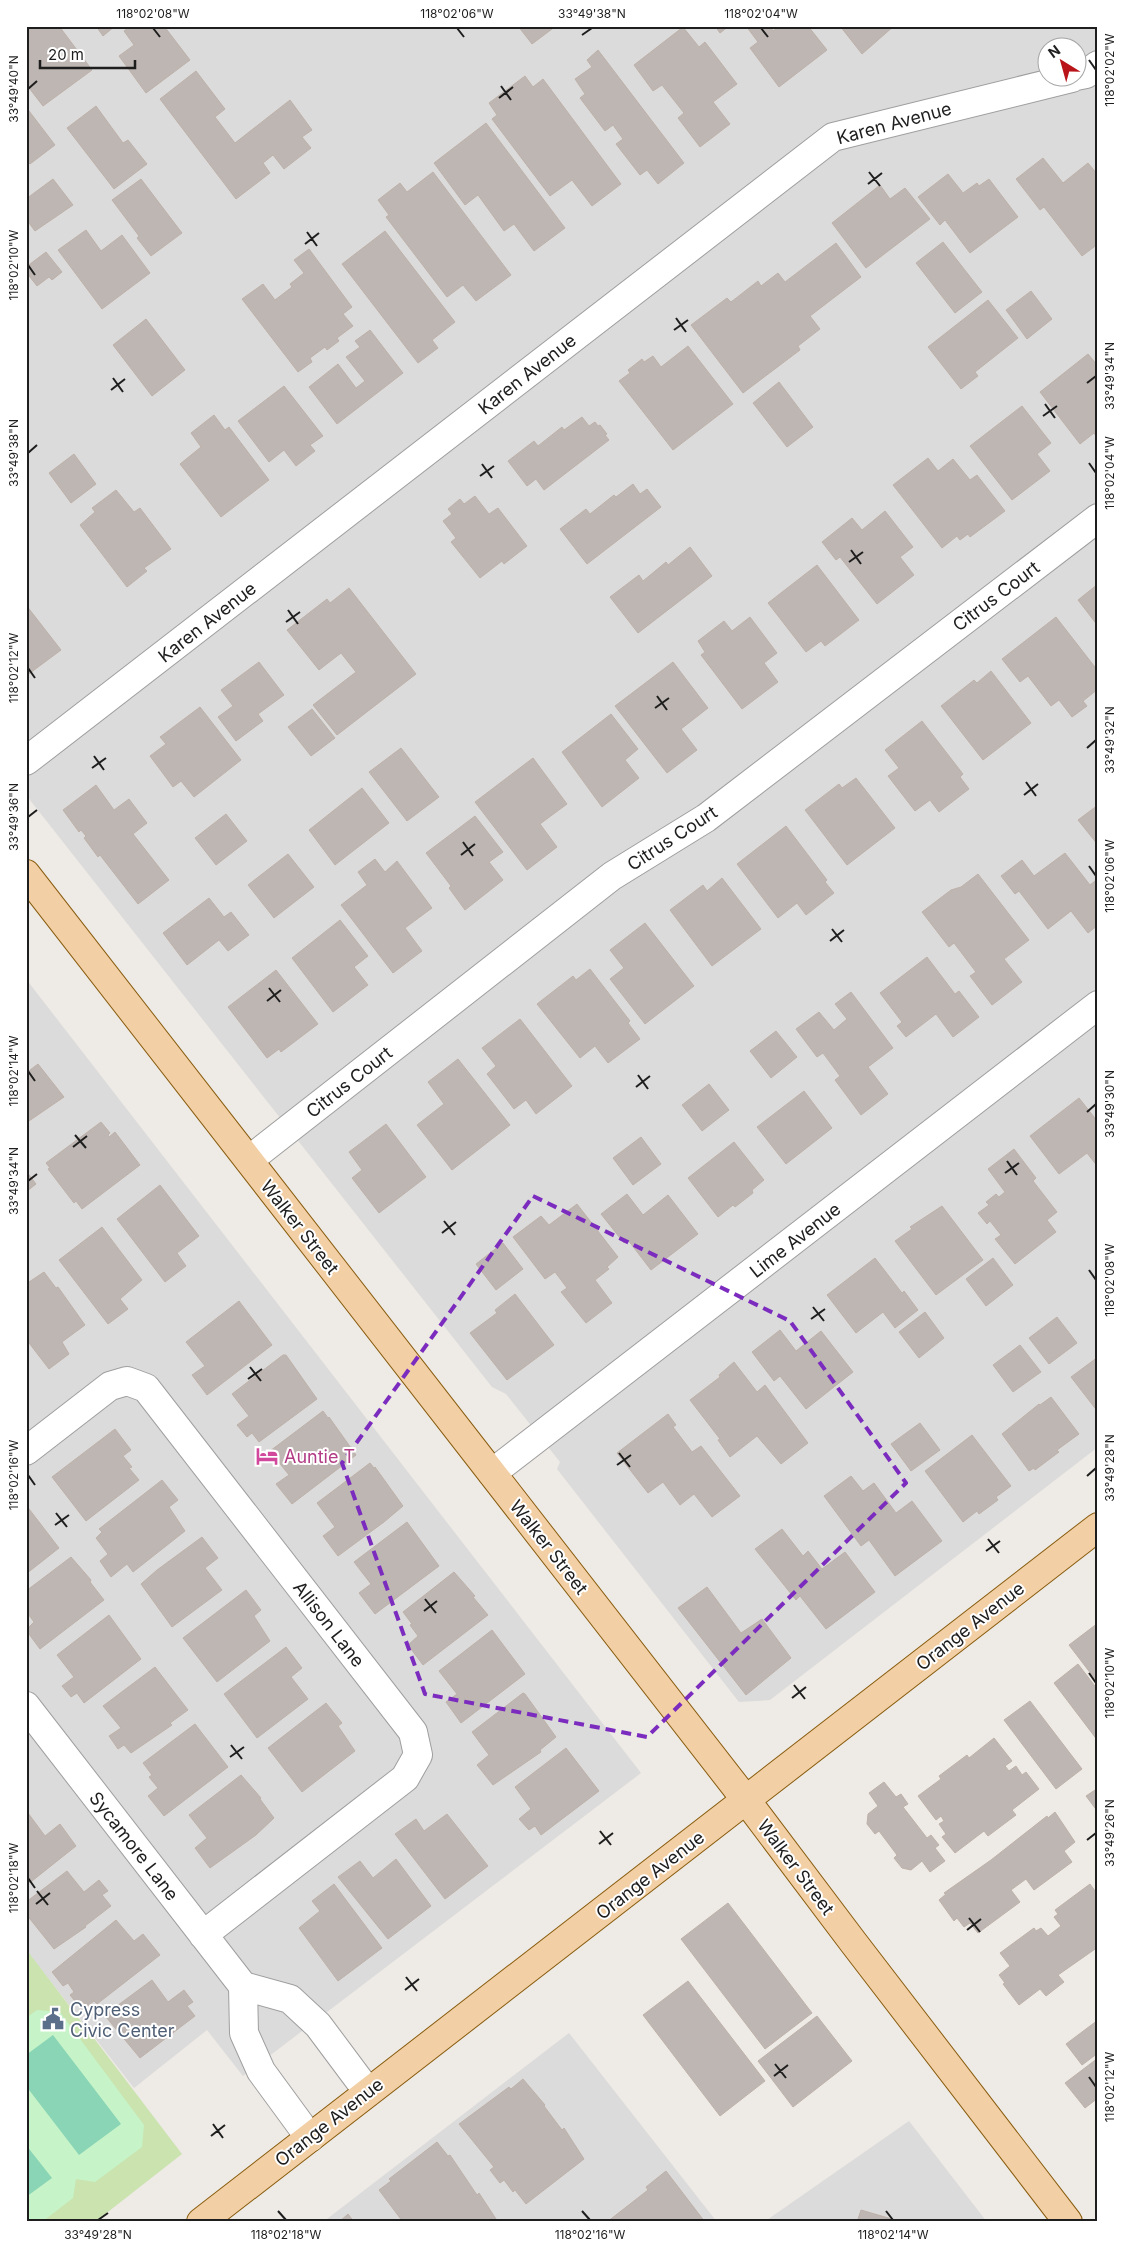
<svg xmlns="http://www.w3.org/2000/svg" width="1124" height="2248" font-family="Inter,sans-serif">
<rect width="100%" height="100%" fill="#eeeae5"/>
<!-- residential -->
<path fill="#dcdbdb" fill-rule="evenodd" d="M26,26H1098V1447L770,1700L739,1702L557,1469L560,1462L506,1394L492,1387L26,795ZM1046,48H1076V78H1046Z
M26,979L641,1773L243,2076L207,2030L134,2088L26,1950Z
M569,2033L717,2222H323Z
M909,2121L987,2222H764Z"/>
<!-- grass -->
<path fill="#cae3af" d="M26,1949L182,2154L95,2222H26Z"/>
<!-- park -->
<path fill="#c6f4c8" d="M37,2010L60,2012L144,2125L142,2147L95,2182L76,2179L73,2198L42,2222H26V2018Z"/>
<!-- pitch -->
<path fill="#8ad5b6" d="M53,2035L121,2124L79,2155L26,2086V2055Z
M26,2145L52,2178L26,2197Z"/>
<!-- building -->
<path fill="#beb6b2" stroke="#beb1a9" d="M26,26H59L92,70L43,106L26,84Z
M96,26H115L103,36Z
M130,26H164L190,60L146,93L119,56L134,45L124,31Z
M518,26H556L532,44Z
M715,26H729L720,33Z
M746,26H770L773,31L779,26H808L827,50L779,87L750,48L758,42Z
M840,26H894L862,54Z
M683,27L699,47L705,42L737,84L713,102L730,124L700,147L678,118L684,113L662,85L653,91L634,65Z
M598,50L684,163L658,184L647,170L640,175L616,144L623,139L613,125L605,131L580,98L585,94L575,79L592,67L587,60Z
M196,71L225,109L215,117L235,143L290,100L312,130L302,137L311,148L284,169L273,155L263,163L270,173L236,199L160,99Z
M525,76L533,87L543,79L621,184L592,206L572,180L550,196L492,119L497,115L489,103Z
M96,106L123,143L128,140L147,164L114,189L67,128Z
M26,107L55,145L30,164L26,160Z
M486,123L565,228L534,251L514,224L504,231L478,195L465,205L434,163Z
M1043,158L1063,183L1088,163L1098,175V244L1082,256L1044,207L1040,210L1016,179Z
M433,172L511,275L476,301L463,285L447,297L386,217L389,215L378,200L400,183L407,192Z
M948,174L963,193L977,183L979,186L989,179L1018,217L970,253L945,220L940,225L918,197Z
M53,179L73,205L35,231L26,219V204L29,202L26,199Z
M141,179L182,233L151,256L137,238L139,236L112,200Z
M880,185L890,199L905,188L930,219L866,268L832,223Z
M86,230L101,251L122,235L150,273L102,309L58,250Z
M385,231L455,322L432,340L438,348L418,363L342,264Z
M943,242L982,292L955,313L916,263Z
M836,243L861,277L810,316L820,329L798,346L800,350L743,393L691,325L727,298L731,302L758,281L761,286L778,273L785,282Z
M309,249L352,307L343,314L353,326L337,338L339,341L327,350L325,347L310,358L312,362L298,372L242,299L263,284L275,300L292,287L290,284L304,273L294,260Z
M46,252L62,272L52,280L49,277L37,286L26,272V267Z
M1031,291L1052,319L1027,339L1006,310Z
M988,300L1018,338L975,372L978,376L961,389L928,347Z
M146,319L185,370L152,396L113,345Z
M370,330L403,373L337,424L309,387L338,364L356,388L365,381L346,357L360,347L355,341Z
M688,346L733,404L673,450L619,381L630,373L628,370L642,359L644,362L653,356L661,367Z
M1088,354L1098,366V435L1096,436L1094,433L1080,444L1040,392Z
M779,382L813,427L787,447L753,403Z
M284,386L323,436L310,445L315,451L296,466L284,450L269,462L238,421Z
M1022,406L1051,443L1037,454L1050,471L1012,500L970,446Z
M214,415L225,430L229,427L269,480L221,517L180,464L201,447L191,433Z
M582,417L589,426L595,422L598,426L600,425L607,434L605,435L609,440L544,490L536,479L527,486L508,461L534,441L538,446L562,427L564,430Z
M74,454L96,484L71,503L49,473Z
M928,458L938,471L953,459L970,480L977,475L1005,511L970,537L968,534L960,540L957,536L942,548L893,485Z
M633,484L640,494L647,489L661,507L587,564L560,529L586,509L590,514L614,495L616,497Z
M116,490L134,512L140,508L171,549L144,568L147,571L127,587L80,525L95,512L92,508Z
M475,496L489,514L498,508L527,546L504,564L502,561L480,578L451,542L456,538L443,521L452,514L448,509L460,499L464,504Z
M885,511L913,547L900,557L914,575L877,604L840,557L836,560L822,542L852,518L862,530Z
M690,547L712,576L638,633L610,597L639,575L643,581L666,562L668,565Z
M817,565L859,620L825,646L821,641L806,652L768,603Z
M1098,584V626L1078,600Z
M349,588L416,674L337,735L313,705L356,672L341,653L319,670L287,630L327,599L330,603Z
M26,605L61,650L26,676Z
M750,617L777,653L764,663L778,682L742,709L701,655L705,652L698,641L724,621L732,631Z
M1056,617L1098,671V689L1083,701L1087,706L1072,717L1059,700L1051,706L1028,676L1020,682L1002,659Z
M259,662L284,695L258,714L263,721L236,741L218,717L233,706L221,690Z
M673,662L708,708L681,729L697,750L667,773L615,706Z
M991,671L1031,723L983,760L941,706L974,680L977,683Z
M200,707L241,760L194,797L181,781L173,787L150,756L166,744L160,737Z
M312,709L335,738L311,756L288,727Z
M611,714L638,749L625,760L639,778L602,807L562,752Z
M922,721L963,774L960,777L969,789L939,812L930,800L915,811L888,776L899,768L885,750Z
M401,748L439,797L407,821L369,772Z
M533,758L567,804L540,824L557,847L527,870L475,802Z
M856,778L895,828L847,865L805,810L839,784L842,788Z
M96,785L114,810L129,799L147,823L133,834L169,880L138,904L100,855L98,857L84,838L86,836L81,830L79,832L63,810Z
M362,788L389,823L335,865L309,830Z
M1098,805V845L1078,820Z
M226,814L247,841L216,865L195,838Z
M475,816L503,852L489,862L503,880L465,910L449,888L451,886L426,853Z
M786,826L827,880L825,882L834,893L806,915L797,903L778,918L737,864Z
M1065,853L1090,885L1095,881L1098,884V925L1088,933L1071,911L1048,929L1019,891L1015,894L1001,876L1022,860L1034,876Z
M288,854L314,887L274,918L248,885Z
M375,859L385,872L397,861L432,908L405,928L422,951L393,973L341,905L367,885L358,872Z
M978,874L1029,940L1004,959L1022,982L992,1005L970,976L976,972L954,943L949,947L922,912L951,890L961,887Z
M722,878L761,929L712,966L670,910L703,885L707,891Z
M209,898L224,917L231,912L249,935L228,951L219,940L187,965L163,933Z
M340,920L368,956L354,967L368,985L333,1012L292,958Z
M645,923L694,986L645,1024L610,979L624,968L610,950Z
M927,957L955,994L959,991L979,1017L953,1037L936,1014L906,1037L897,1026L902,1022L880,993Z
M590,969L630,1021L628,1023L640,1039L608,1063L595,1046L580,1058L537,1004L573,976L576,980Z
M276,970L318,1024L281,1052L279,1049L267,1058L228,1007Z
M851,992L893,1048L868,1067L888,1094L861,1115L835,1080L840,1076L823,1053L817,1057L796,1029L819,1012L834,1030L847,1019L835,1004Z
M520,1019L572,1086L536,1114L526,1100L514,1109L487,1074L496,1066L482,1048Z
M776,1031L797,1057L771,1078L750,1051Z
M458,1059L510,1125L452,1170L417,1125L444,1104L428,1082Z
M38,1064L64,1097L26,1123V1073Z
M709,1084L729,1110L702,1131L682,1105Z
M804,1091L832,1128L786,1164L757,1127Z
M1079,1098L1098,1122V1167L1087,1153L1059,1174L1030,1136Z
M101,1122L110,1133L108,1135L109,1137L115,1132L140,1165L82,1209L76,1201L74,1203L48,1169L50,1168L46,1163Z
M386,1124L426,1177L379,1213L352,1178L362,1170L349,1152Z
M641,1137L661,1164L633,1185L613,1158Z
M734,1142L764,1180L752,1190L753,1193L735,1207L733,1205L718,1217L688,1178Z
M1014,1149L1036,1178L1033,1181L1057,1212L1047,1220L1056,1232L1015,1264L995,1239L1001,1235L990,1221L987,1224L978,1213L989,1205L986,1202L996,1194L999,1197L1005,1192L988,1169Z
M26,1171L36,1184L26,1192Z
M160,1185L199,1236L177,1253L186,1266L165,1282L117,1219Z
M627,1194L643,1215L668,1195L698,1234L651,1270L628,1240L624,1243L601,1214Z
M577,1204L618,1257L607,1267L609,1269L595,1280L612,1303L586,1323L561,1292L567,1288L555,1272L545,1279L513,1237L541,1216L549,1225Z
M942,1206L983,1260L936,1295L895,1241L912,1229L910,1227Z
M102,1227L142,1280L120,1299L128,1309L108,1324L59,1260Z
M503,1243L523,1269L496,1290L476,1264Z
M875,1258L902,1293L904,1291L918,1310L895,1328L883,1312L856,1333L827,1295Z
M993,1258L1013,1285L986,1306L966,1279Z
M44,1272L56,1288L58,1287L85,1325L62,1342L69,1354L49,1369L26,1339V1284Z
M515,1294L554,1345L507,1380L470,1333L497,1313L495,1310Z
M239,1301L272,1345L207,1395L192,1375L205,1366L186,1342Z
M925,1312L944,1338L919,1358L899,1332Z
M1057,1317L1077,1343L1049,1364L1029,1338Z
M780,1330L796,1351L821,1331L853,1372L806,1409L780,1376L774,1381L752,1352Z
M1020,1345L1041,1372L1013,1392L993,1365Z
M283,1355H286L317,1399L259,1442L252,1433L247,1437L237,1425L249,1416L232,1394Z
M1098,1357V1412L1071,1377Z
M734,1362L757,1392L765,1385L808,1443L781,1464L757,1436L730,1457L718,1440L720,1439L690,1400L720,1377L719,1375Z
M1051,1397L1079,1434L1057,1450L1059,1452L1035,1470L1034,1468L1029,1471L1002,1434L1039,1404L1040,1405Z
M323,1411L328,1418L329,1417L356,1455L292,1504L276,1484L289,1475L270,1451Z
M668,1414L676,1425L673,1427L692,1452L701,1446L740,1496L712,1517L694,1494L680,1505L663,1482L648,1493L617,1453Z
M920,1423L940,1450L911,1471L891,1444Z
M115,1429L131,1450L123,1456L132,1467L129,1468L139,1480L86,1521L52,1477Z
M972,1435L1011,1486L996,1497L998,1500L979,1514L977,1511L963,1522L925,1471Z
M370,1463L374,1468L375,1467L403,1506L384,1522L338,1556L323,1536L335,1527L317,1503Z
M851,1476L863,1491L874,1483L896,1513L912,1501L942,1541L895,1576L869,1540L861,1546L824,1496Z
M162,1480L178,1500L169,1507L185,1531L133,1572L127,1564L111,1577L100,1561L108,1554L96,1538L102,1532L99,1529Z
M26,1505L59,1548L26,1574Z
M407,1522L439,1566L375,1614L359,1593L371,1584L354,1562Z
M782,1529L803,1556L808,1551L822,1569L845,1552L875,1592L826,1629L800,1596L796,1600L755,1549Z
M202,1537L218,1558L205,1568L222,1590L172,1627L141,1584L157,1570Z
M71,1557L91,1580L90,1582L104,1600L40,1649L26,1630L34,1622L26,1611L28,1609L26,1591Z
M454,1572L475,1596L473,1597L488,1615L423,1665L408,1645L418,1636L410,1625L412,1624L403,1612Z
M707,1587L741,1633L762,1619L791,1658L746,1695L678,1608Z
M246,1590L261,1610L254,1616L270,1641L217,1682L183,1638Z
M109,1615L141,1659L84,1703L77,1693L71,1697L62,1686L74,1677L57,1655Z
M1098,1623V1683L1069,1645Z
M492,1630L525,1674L461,1723L446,1702L457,1694L439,1671Z
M286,1647L302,1668L291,1677L308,1699L257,1738L224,1694Z
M1078,1664L1098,1690V1741L1054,1683Z
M155,1667L188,1710L170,1723L172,1725L131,1753L124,1745L118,1749L109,1736L121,1728L103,1706Z
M523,1693L525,1694L556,1737L540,1750L541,1752L493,1785L477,1765L489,1755L472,1732Z
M1030,1701L1082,1769L1056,1789L1004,1720Z
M326,1703L342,1723L338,1726L355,1751L302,1792L268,1748Z
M195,1724L228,1767L164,1816L148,1796L158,1788L149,1777L152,1775L143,1763Z
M994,1738L1012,1761L1005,1766L1009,1771L1016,1766L1022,1775L1026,1772L1039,1789L1012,1810L1016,1815L988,1836L984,1831L955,1853L942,1837L946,1834L939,1824L944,1821L941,1816L936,1820L918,1796L941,1779L939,1776L967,1755L969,1758Z
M566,1748L599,1791L541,1835L535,1826L529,1830L519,1819L531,1809L515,1787Z
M241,1775L261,1798L260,1799L274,1818L256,1835L210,1868L195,1848L207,1838L189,1815Z
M884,1782L896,1797L901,1794L908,1804L903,1807L927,1838L931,1835L939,1845L935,1848L945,1861L930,1872L922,1861L911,1870L902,1868L894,1858L897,1855L879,1831L875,1834L867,1824L868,1814L878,1806L869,1793Z
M1098,1788V1812L1086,1796Z
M1055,1812L1075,1842L1064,1851L1072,1862L1034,1890L1026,1879L1011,1890L1020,1902L978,1933L970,1923L964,1927L957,1918L954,1921L939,1900L946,1894L944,1893L991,1860L1047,1816L1048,1818Z
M28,1813L45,1836L60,1824L76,1846L32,1881L26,1884Z
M447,1814L488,1866L445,1899L395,1834L416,1819L424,1831Z
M396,1859L431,1906L388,1939L338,1877L360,1861L373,1878Z
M67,1871L84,1892L99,1880L108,1891L102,1895L111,1906L85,1926L86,1927L54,1949L26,1914V1902Z
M334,1884L382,1948L338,1981L299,1928L320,1911L312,1901Z
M1090,1884L1098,1895V1947L1058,1975L1064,1982L1046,1996L1040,1989L1019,2005L1003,1984L1005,1983L999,1975L1010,1966L1000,1953L1034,1928L1036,1931L1041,1928L1048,1936L1061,1926L1054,1917L1058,1914L1055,1910Z
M728,1903L812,2013L765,2049L681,1939Z
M116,1920L134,1941L143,1934L160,1955L97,2004L94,2001L82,2010L70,1995L74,1992L68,1983L63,1986L52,1972Z
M152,1980L168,2002L184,1990L193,2002L187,2006L195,2016L140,2058L106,2017V2014Z
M688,1981L765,2081L720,2116L643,2015Z
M817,2016L852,2061L793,2107L758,2061Z
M1098,2020V2053L1082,2065L1066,2044Z
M1098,2058V2098L1085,2108L1065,2083Z
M523,2079L545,2105L544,2106L562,2130L564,2128L584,2159L526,2204L515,2190L513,2192L504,2180L500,2183L490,2170L494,2167L459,2124L509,2087L511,2089Z
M437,2142L448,2156L450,2155L477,2195L479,2193L498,2222H403L379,2190L391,2181L389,2179Z
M666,2171L705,2222H607L648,2190L646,2187Z
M861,2210L902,2222H857Z
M348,2214L354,2222H339Z"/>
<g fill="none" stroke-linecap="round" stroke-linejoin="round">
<!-- minor casing -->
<g stroke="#9f9f9f" stroke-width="30">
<path id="minor" d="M1076,76L1086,74L1098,65
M26,761L833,137L1072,78
M249,1160L612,876L706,818L1098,518
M26,1451L110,1386L127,1381L146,1388L413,1732L418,1755L405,1778L203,1935
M492,1473L1098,1005
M26,1706L243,1986L244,2033L261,2071L310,2138
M243,1986L290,1999L318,2025L368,2092"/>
</g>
<!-- major casing -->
<g stroke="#895d0f" stroke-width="30">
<path id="major" d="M26,874L746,1800L853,1942L1068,2222
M201,2222L1098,1527"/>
</g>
<!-- minor -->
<use href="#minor" stroke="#fff" stroke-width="28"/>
<!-- major -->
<use href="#major" stroke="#f2cfa5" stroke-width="28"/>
</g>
<!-- marked area -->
<path fill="none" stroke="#7b2cbf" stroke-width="4" stroke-dasharray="10 6" stroke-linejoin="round" d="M533,1196L790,1321L906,1483L647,1737L425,1694L342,1463Z"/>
<!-- ticks -->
<path fill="none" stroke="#1e1e1e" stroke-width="2" d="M153,28L160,37M457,28L464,37M761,28L768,37M582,35L592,28M1089,60L1096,70M501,86L511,100M28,89L37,81M499,98L513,87M869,172L880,186M868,184L882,173M307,232L317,246M305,244L319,233M28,265L35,275M676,318L686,332M674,330L688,320M113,378L123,392M1087,383L1096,376M111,390L125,379M1045,404L1055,418M1043,416L1057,406M28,453L37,445M1089,463L1096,473M482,464L492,478M480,476L494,466M851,550L861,564M849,562L863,552M288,610L298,624M286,622L300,612M28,668L35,678M657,696L667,710M655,708L669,698M1087,748L1096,740M94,756L104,770M92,768L106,758M1026,782L1036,796M1024,795L1038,784M28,817L37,810M463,842L473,856M461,855L475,844M1089,866L1096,876M832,929L842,942M830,941L844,930M269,988L280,1002M267,1001L281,990M28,1071L35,1081M638,1075L648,1089M636,1087L650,1076M1087,1112L1096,1104M75,1135L86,1148M73,1147L87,1136M1007,1161L1017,1175M1005,1173L1019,1163M28,1181L37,1174M444,1221L455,1235M442,1233L456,1222M1089,1270L1096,1280M813,1307L824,1321M811,1319L825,1309M250,1367L261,1381M248,1379L262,1369M619,1453L630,1467M617,1465L631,1455M28,1475L35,1485M1087,1476L1096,1468M56,1513L67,1527M55,1525L69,1515M988,1539L999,1553M986,1551L1000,1541M425,1599L436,1613M424,1611L437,1601M1089,1673L1096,1683M794,1685L805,1699M792,1698L806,1687M231,1745L242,1759M230,1757L244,1747M600,1831L611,1845M1087,1840L1096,1833M599,1844L613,1833M28,1878L35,1888M37,1891L48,1905M36,1904L50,1893M969,1918L980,1932M967,1930L981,1919M406,1977L417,1991M405,1990L419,1979M775,2064L786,2078M774,2076L788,2065M1089,2077L1096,2087M213,2124L223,2138M211,2136L225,2125M278,2211L286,2220M582,2211L590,2220M886,2211L893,2220M98,2220L108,2213"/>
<!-- icons -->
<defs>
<g id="hotel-bare" transform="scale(1.725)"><path d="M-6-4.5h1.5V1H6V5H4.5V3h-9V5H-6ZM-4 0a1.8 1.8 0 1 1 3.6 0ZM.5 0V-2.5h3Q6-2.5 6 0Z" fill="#d1479c" stroke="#fff" stroke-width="2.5" paint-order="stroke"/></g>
<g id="civic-bare" transform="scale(1.725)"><path d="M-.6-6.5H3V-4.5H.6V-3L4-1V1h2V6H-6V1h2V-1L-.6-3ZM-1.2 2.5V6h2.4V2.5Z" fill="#5c6f8a" stroke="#fff" stroke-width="2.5" paint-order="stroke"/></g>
</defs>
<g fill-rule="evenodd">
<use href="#hotel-bare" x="267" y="1456"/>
<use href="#civic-bare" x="53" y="2019"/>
</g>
<g text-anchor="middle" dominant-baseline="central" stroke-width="4" stroke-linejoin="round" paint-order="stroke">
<!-- street labels -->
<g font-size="18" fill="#1e1e1e" stroke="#fff">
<text transform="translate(894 123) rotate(-15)">Karen Avenue</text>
<text transform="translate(527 374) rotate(-38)">Karen Avenue</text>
<text transform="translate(996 596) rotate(-37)">Citrus Court</text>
<text transform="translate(207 622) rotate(-38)">Karen Avenue</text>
<text transform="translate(672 838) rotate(-33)">Citrus Court</text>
<text transform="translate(349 1082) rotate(-38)">Citrus Court</text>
<text transform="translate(300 1227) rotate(52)">Walker Street</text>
<text transform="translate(795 1240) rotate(-38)">Lime Avenue</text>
<text transform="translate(549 1547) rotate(52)">Walker Street</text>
<text transform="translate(329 1624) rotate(52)">Allison Lane</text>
<text transform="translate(970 1626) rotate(-38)">Orange Avenue</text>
<text transform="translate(134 1846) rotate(52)">Sycamore Lane</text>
<text transform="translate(796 1867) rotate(53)">Walker Street</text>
<text transform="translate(650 1875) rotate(-38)">Orange Avenue</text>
<text transform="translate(329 2122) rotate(-38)">Orange Avenue</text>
</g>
<!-- hotel labels -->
<g font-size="18" fill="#b23c85" stroke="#fff" text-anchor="start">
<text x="284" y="1456">Auntie T</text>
</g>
<!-- service labels -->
<g font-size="18" fill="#4e5e75" stroke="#fff" text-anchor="start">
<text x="70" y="2009">Cypress<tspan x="70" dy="21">Civic Center</tspan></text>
</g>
</g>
<!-- border -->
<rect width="1124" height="2248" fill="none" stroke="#ffffff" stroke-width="55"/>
<!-- north arrow -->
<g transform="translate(1062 62) rotate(323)"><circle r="24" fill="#ffffff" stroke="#a5a5a5"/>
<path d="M0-4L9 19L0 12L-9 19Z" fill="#b81419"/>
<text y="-8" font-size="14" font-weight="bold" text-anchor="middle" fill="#1e1e1e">N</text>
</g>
<!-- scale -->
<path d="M40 60v8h95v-8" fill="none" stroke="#1e1e1e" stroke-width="2.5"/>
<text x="48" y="60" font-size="15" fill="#1e1e1e" stroke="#ffffff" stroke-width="4" paint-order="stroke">20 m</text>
<rect x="28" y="28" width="1068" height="2192" fill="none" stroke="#1e1e1e" stroke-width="2"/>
<g font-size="12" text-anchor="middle" fill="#1e1e1e">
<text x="153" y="18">118°02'08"W</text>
<text x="457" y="18">118°02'06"W</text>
<text x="592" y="18">33°49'38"N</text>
<text x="761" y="18">118°02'04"W</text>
<text transform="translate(1110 70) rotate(-90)" y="4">118°02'02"W</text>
<text transform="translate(14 89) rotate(-90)" y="4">33°49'40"N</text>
<text transform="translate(14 265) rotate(-90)" y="4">118°02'10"W</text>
<text transform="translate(1110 376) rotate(-90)" y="4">33°49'34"N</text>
<text transform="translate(14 453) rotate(-90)" y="4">33°49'38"N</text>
<text transform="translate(1110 473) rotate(-90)" y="4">118°02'04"W</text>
<text transform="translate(14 668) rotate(-90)" y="4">118°02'12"W</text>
<text transform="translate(1110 740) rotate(-90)" y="4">33°49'32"N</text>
<text transform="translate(14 817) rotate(-90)" y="4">33°49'36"N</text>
<text transform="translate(1110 876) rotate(-90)" y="4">118°02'06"W</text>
<text transform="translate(14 1071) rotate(-90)" y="4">118°02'14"W</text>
<text transform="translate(1110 1104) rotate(-90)" y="4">33°49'30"N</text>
<text transform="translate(14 1181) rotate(-90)" y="4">33°49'34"N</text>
<text transform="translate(1110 1280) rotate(-90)" y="4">118°02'08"W</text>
<text transform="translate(1110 1468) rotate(-90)" y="4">33°49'28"N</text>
<text transform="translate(14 1475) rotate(-90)" y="4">118°02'16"W</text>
<text transform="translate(1110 1683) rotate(-90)" y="4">118°02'10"W</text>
<text transform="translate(1110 1833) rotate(-90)" y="4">33°49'26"N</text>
<text transform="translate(14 1878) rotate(-90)" y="4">118°02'18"W</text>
<text transform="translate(1110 2087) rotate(-90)" y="4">118°02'12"W</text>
<text x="98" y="2239">33°49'28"N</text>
<text x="286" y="2239">118°02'18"W</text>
<text x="590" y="2239">118°02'16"W</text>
<text x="893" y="2239">118°02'14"W</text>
</g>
</svg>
